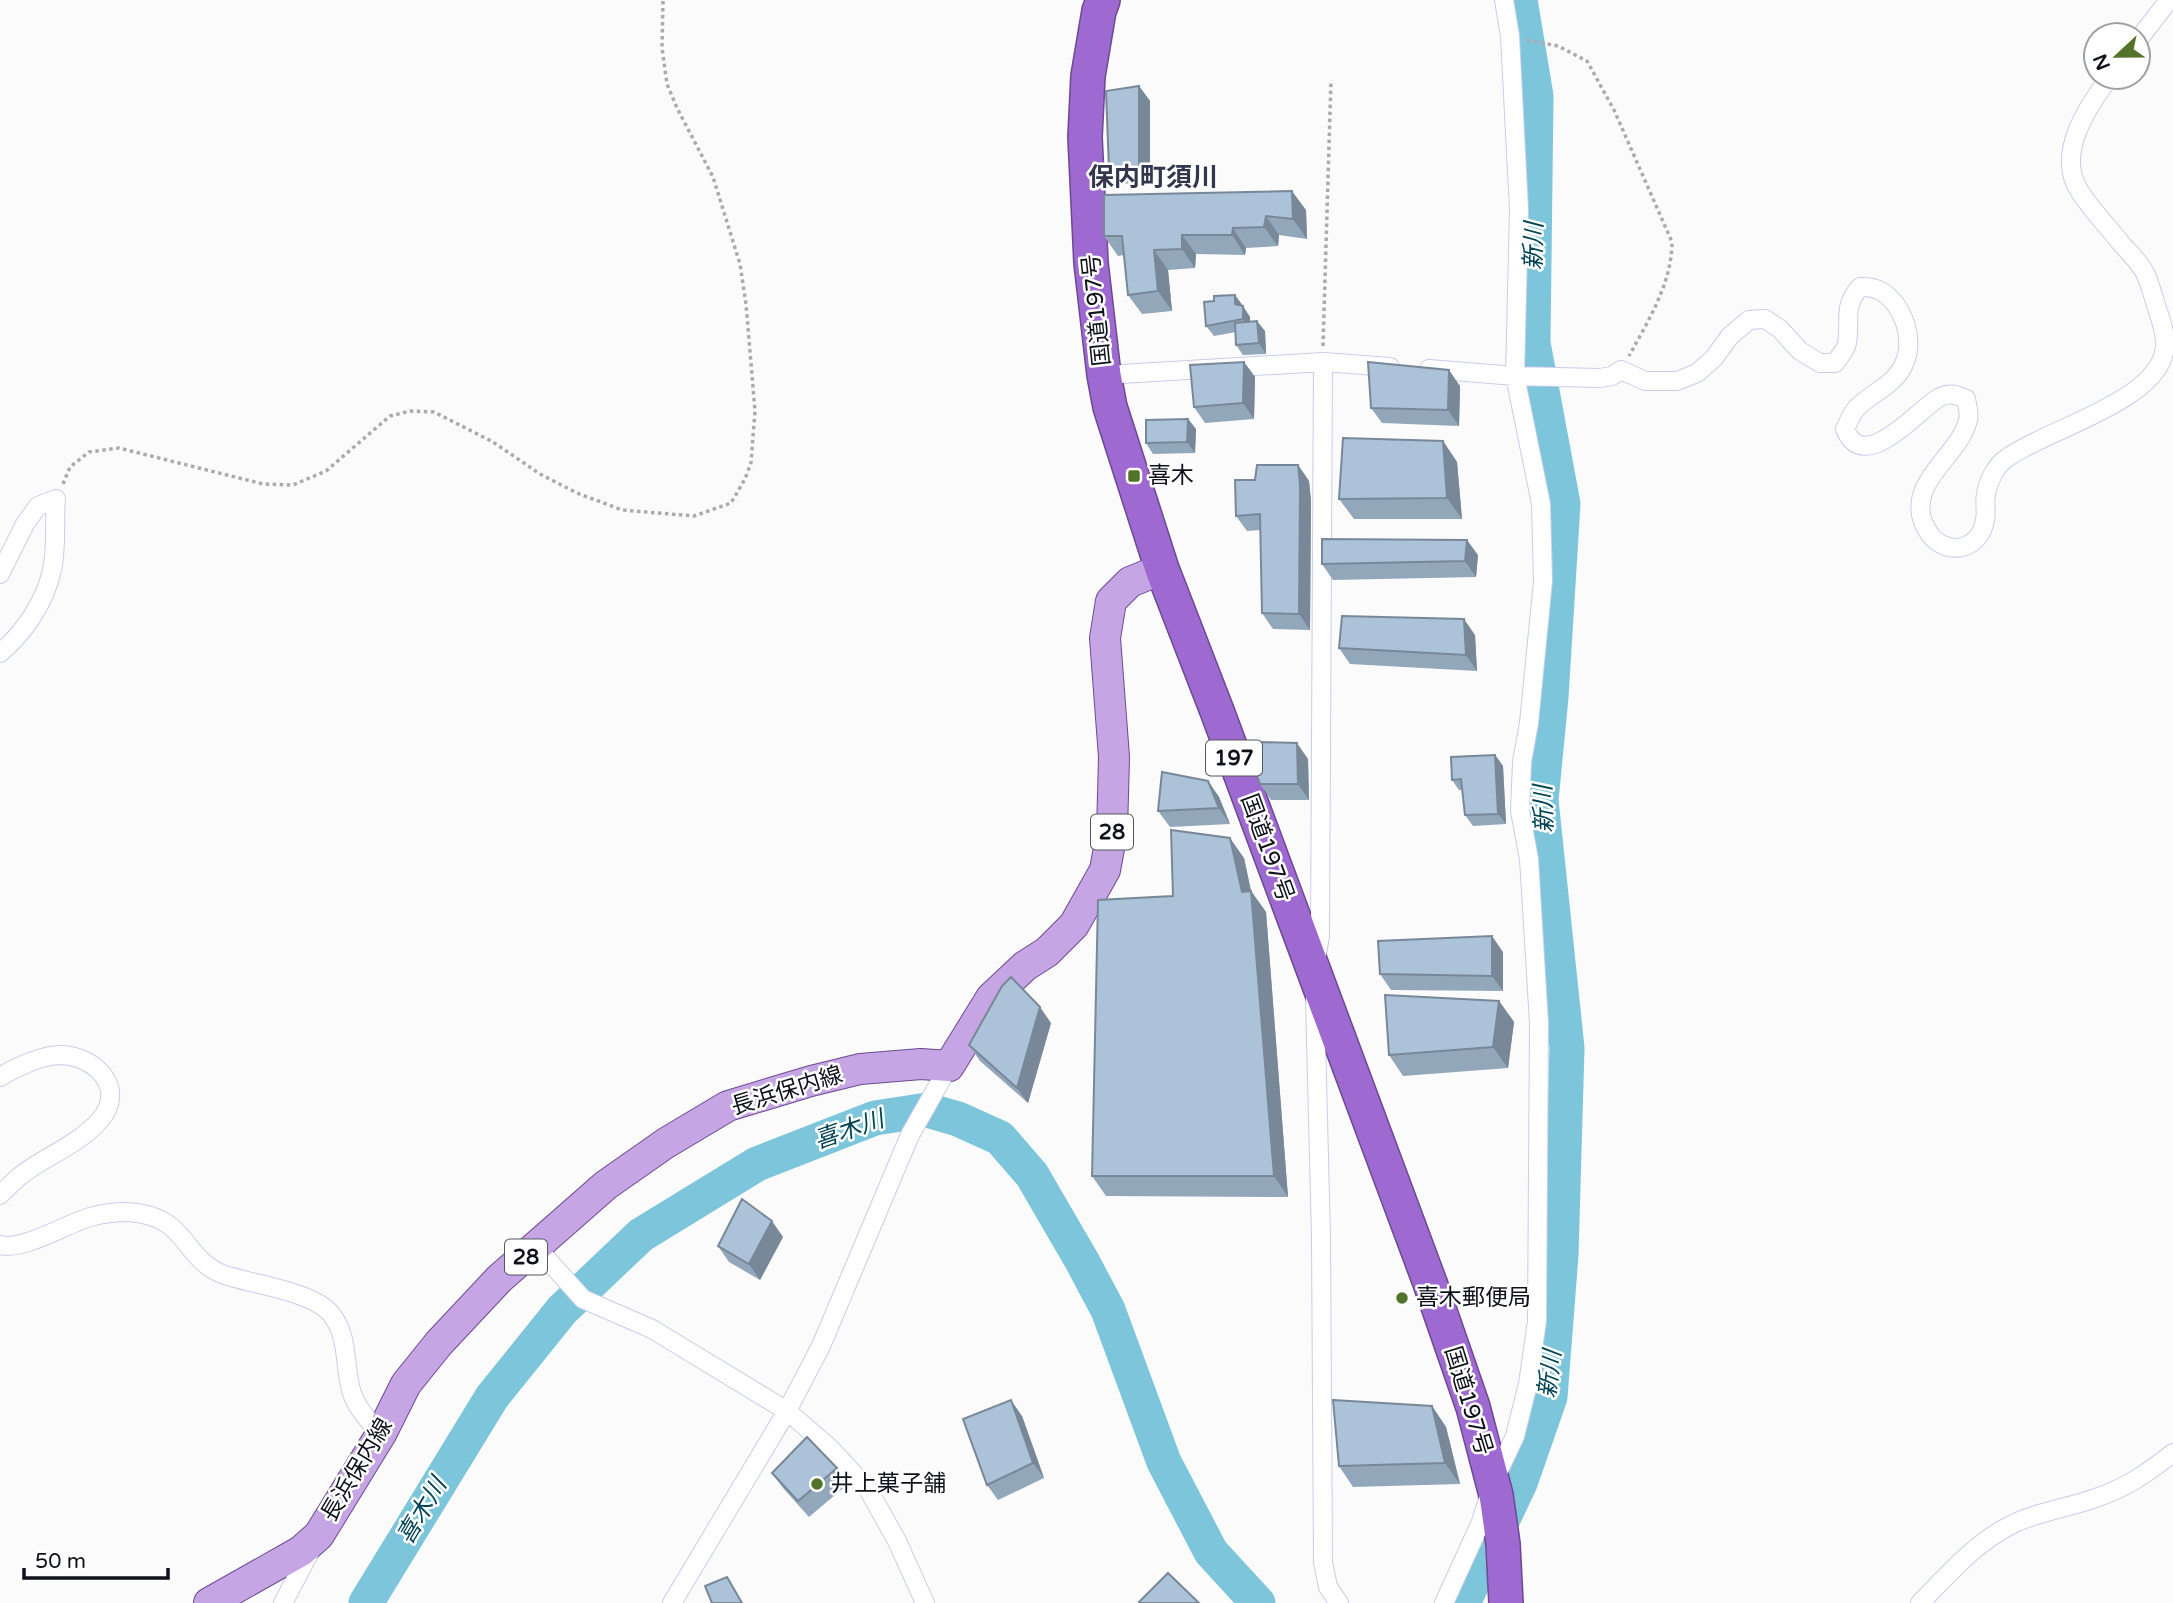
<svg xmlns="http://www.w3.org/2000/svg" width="2173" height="1603" font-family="'Varela Round','Noto Sans JP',sans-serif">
<rect width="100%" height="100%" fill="#fbfbfb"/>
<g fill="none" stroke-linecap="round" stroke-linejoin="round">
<!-- river -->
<path stroke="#7cc5da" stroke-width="35" d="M366,1603L492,1397L562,1310L641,1235L757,1164L875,1118L927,1110L958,1119L1000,1138L1032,1175L1082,1261L1108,1310L1164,1462L1211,1552L1258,1603
M1463,1603L1520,1483L1550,1397L1561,1255L1567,1048L1541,800L1551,697L1563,504L1533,343L1536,96L1520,0"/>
<!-- street casing -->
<g stroke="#c8cdea" stroke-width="20">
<path id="street" d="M2138,40L2169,0
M1429,369L1515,376L1600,378L1612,376L1621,370L1645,381H1677L1697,373L1714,358L1730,336L1749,320L1765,319L1780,329L1800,351L1820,363H1835C1839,357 1846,350 1847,343C1851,320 1842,308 1860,287C1876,286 1886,292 1896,305C1913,330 1914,363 1889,383C1879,392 1864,399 1855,410C1851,415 1848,423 1845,429C1864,477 1919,408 1940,397C1950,392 1957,395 1966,399C1967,405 1970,414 1968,420C1960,455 1908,481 1923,522C1926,528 1929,535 1934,539C1954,557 1981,546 1985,520C1987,511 1984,502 1986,494C1988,481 1996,465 2007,458C2046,429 2162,401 2165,346C2166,333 2160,318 2156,305C2153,295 2150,285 2146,275C2141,263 2128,252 2120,242C2107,226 2092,210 2080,192C2055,155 2087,107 2110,77
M1104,375L1323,362L1390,367
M0,574L25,524L38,506L56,499C54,522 57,548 52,570C45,602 24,633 0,653
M1316,960L1320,936L1323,362
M1315,998L1321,1238L1323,1562L1328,1587L1339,1603
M0,1077C16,1067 42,1055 61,1055C96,1056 127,1089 100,1120C77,1146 45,1156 20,1176C13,1182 6,1189 0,1195
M0,1245C23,1251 66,1224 90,1217C101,1214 116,1212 127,1212C188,1215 181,1257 222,1274C249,1284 313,1291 331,1314C349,1336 344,1365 351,1390C356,1408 369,1421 381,1434
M537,1248L583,1299L652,1329L787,1411L672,1603
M283,1603L312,1548
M925,1603L897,1541L868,1489L829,1447L787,1411L821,1346L910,1135L949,1066
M1444,1603L1481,1522L1493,1483L1515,1436L1528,1384L1537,1321L1539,1023L1529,859L1520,811L1522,762L1529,723L1543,581L1541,504L1515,376L1519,210L1510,36L1504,0
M1920,1603C1948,1575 1975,1543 2011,1525C2036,1512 2067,1508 2093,1499C2126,1488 2146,1474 2173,1453"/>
</g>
<!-- primary casing -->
<g stroke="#6c4a91" stroke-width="32">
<path id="primary" d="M209,1603L301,1551L319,1535L381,1434L406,1384L439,1343L499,1279L606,1185L666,1143L728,1106L811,1081L860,1069L921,1064L949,1066L991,998L1025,966L1047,952L1074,925L1105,870L1112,832L1114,757L1105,638L1111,601L1130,582L1162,569"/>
</g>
<!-- highway casing -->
<g stroke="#6c4a91" stroke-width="36">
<path id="highway" d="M1103,0L1099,11L1088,76L1085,137L1091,263L1104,375L1110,407L1162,569L1217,711L1430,1283L1473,1407L1496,1495L1503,1544L1506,1603"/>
</g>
<!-- path -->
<path stroke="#aaabae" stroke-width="3.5" stroke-dasharray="3.5 3.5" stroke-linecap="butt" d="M1527,40L1558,46L1587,61L1614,110L1672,242C1672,283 1648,321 1629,356
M1323,346L1331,80
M63,484L70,467L89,452L119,448L263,484L293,485L326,471L390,416L410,411L434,412L493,442L540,474L577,493L622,510L694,516L731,503L745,479L751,463L755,411L746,304L740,264L713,177L677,108L667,84L662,48L663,0"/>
<!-- street -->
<use href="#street" stroke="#fff" stroke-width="18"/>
<!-- primary -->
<use href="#primary" stroke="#c5a5e3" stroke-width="30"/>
<!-- highway -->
<use href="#highway" stroke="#9e69d0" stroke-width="33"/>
</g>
<!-- wall -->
<path fill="#93a7bb" d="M1139,86L1150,101V182L1120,184L1109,169Z
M1306,210L1307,239L1279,235L1278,246L1246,248L1245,255L1196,254L1195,268L1168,270L1172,311L1142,314L1128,295L1124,255L1118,256L1104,236Z
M1235,295L1250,317V321L1265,331L1266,354L1243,355L1236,345V332L1214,336L1206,326L1214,301Z
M1244,362L1255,377L1254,419L1205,423L1194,407Z
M1460,386L1459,426L1382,423L1371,408Z
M1188,419L1196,429L1195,453L1153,454L1146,443Z
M1443,441L1457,462L1462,519H1354L1339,499Z
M1298,465L1309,481L1311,501L1310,630L1273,629L1262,613L1261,530L1247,531L1236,516Z
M1478,555L1476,577L1333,580L1322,564Z
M1475,635L1477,671L1350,664L1339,648Z
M1495,755L1503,766L1506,824L1473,826L1465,815L1462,790H1459L1452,780Z
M1308,759L1309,800H1271L1260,784Z
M1208,781L1219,797L1230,824L1170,827L1158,811Z
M1244,858L1251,891L1266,912L1288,1197L1106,1196L1092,1176L1173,896Z
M1503,952V991L1391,990L1380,974Z
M1499,1001L1514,1022L1508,1068L1403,1076L1389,1055Z
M1051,1023L1028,1103L980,1061L969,1045Z
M783,1237L760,1280L729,1262L718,1246Z
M1432,1406L1446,1427L1460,1484L1353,1487L1339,1466Z
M1022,1416L1044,1478L998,1500L987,1485Z
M837,1468L848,1484L809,1517L783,1488L772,1473Z"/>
<!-- shaded-wall -->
<path fill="#788898" d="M1139,86L1150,101V182L1139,166Z
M1292,191L1306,210L1307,239L1293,219Z
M1266,216L1279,235L1278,246L1264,227Z
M1233,228L1246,248L1245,255L1232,235Z
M1182,235L1196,254L1195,268L1182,249Z
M1154,250L1168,270L1172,311L1158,291Z
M1235,295L1243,306L1235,304Z
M1243,306L1250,317V330L1243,319Z
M1257,321L1265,331L1266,354L1259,343Z
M1244,362L1255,377L1254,419L1243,403Z
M1449,370L1460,386L1459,426L1448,410Z
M1188,419L1196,429L1195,453L1187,442Z
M1443,441L1457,462L1462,519L1447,498Z
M1298,465L1309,481L1311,501L1310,630L1299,614Z
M1467,540L1478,555L1476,577L1465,561Z
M1464,619L1475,635L1477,671L1466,655Z
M1297,743L1308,759L1309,800L1298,784Z
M1495,755L1503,766L1506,824L1498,814Z
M1208,781L1219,797L1230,824L1219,808Z
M1230,838L1244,858L1251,891L1266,912L1288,1197L1274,1176Z
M1492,936L1503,952V991L1492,976Z
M1499,1001L1514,1022L1508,1068L1493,1047Z
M1040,1007L1051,1023L1028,1103L1017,1088Z
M772,1221L783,1237L760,1280L749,1264Z
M1011,1400L1022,1416L1044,1478L1033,1463Z
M1432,1406L1446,1427L1460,1484L1445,1463Z"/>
<!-- building -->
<path fill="#abc2d9" stroke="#788898" stroke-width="2" d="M1139,86V166L1109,169L1106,91Z
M1292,191L1293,219L1266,216L1264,227L1233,228L1232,235H1182V249L1154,250L1158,291L1128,295L1122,236H1104V195Z
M1235,295V304L1243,306V319L1206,326L1204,302L1214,301V296Z
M1257,321L1259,343L1236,345L1235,323Z
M1244,362L1243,403L1194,407L1190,365Z
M1368,362L1449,370L1448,410L1371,408Z
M1188,419L1187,442L1146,443V420Z
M1343,438L1443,441L1447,498L1339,499Z
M1257,465H1298L1300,485L1299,614L1262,613L1260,514L1236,516L1235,480H1255Z
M1322,539L1467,540L1465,561L1322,564Z
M1342,616L1464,619L1466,655L1339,648Z
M1257,742L1297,743L1298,784H1260L1256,773Z
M1495,755L1498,814L1465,815L1461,779L1452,780L1451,757Z
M1162,772L1208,781L1219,808L1158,811Z
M1171,830L1230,838L1242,892L1251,891L1274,1176H1092L1098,900L1173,896Z
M1492,936V976L1380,974L1378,941Z
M1011,977L1040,1007L1017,1088L969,1045L1002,986Z
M1385,995L1499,1001L1493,1047L1389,1055Z
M742,1199L772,1221L749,1264L718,1246Z
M1011,1400L1033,1463L987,1485L963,1419Z
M1333,1400L1432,1406L1445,1463L1339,1466Z
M807,1437L837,1468L798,1501L772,1473Z
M1168,1573L1199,1603H1140L1139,1602Z
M727,1577L742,1603H712L705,1586Z"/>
<!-- markers -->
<g fill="#52732a" stroke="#fff" stroke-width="2.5">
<rect x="1127" y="469" width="14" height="14" rx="3.5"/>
<circle cx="1402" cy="1298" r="7"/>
<circle cx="817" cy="1484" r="7"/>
</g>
<g text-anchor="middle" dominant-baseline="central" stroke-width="5" stroke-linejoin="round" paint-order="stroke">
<!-- shield labels -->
<g fill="#fff" stroke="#57585f" stroke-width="2">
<rect x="1206" y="740.5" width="56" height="35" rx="5"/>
<rect x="1091" y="814.5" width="42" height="35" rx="5"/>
<rect x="505" y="1239.5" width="42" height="35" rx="5"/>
</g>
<g font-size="21" font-weight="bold" fill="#0f111b">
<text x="1234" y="758">197</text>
<text x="1112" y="832">28</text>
<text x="526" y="1257">28</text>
</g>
<!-- street labels -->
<g font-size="23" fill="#0f111b" stroke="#fff">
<text transform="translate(1097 310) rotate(-96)">国道197号</text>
<text transform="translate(1267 848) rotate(70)">国道197号</text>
<text transform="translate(787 1091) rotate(-17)">長浜保内線</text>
<text transform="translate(1468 1401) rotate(73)">国道197号</text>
<text transform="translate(357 1470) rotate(-59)">長浜保内線</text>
</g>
<!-- poi labels -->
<g font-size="23" fill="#0f111b" stroke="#fff" text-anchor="start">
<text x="1148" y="476">喜木</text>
<text x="1416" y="1298">喜木郵便局</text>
<text x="831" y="1484">井上菓子舗</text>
</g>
<!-- water labels -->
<g font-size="24" font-style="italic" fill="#004453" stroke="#fff">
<text transform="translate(1534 246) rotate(-89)">新川</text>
<text transform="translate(1544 809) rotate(-92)">新川</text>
<text transform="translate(849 1130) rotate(-19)">喜木川</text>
<text transform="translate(1550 1374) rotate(-83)">新川</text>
<text transform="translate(422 1511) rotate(-59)">喜木川</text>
</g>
<!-- quarter labels -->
<g font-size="26" font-weight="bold" fill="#33374e" stroke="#fff">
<text x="1153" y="177">保内町須川</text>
</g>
</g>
<!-- north arrow -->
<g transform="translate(2117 56) rotate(248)"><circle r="33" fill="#ffffff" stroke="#9fa0a4" stroke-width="2"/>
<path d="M0-5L12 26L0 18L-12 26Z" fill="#52732a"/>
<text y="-10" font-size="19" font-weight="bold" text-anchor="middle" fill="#0f111b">N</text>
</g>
<!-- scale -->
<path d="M24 1568v10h144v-10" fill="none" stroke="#0f111b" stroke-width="3.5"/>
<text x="35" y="1568" font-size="21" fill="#0f111b" stroke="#ffffff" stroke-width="5" paint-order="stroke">50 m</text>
</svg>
